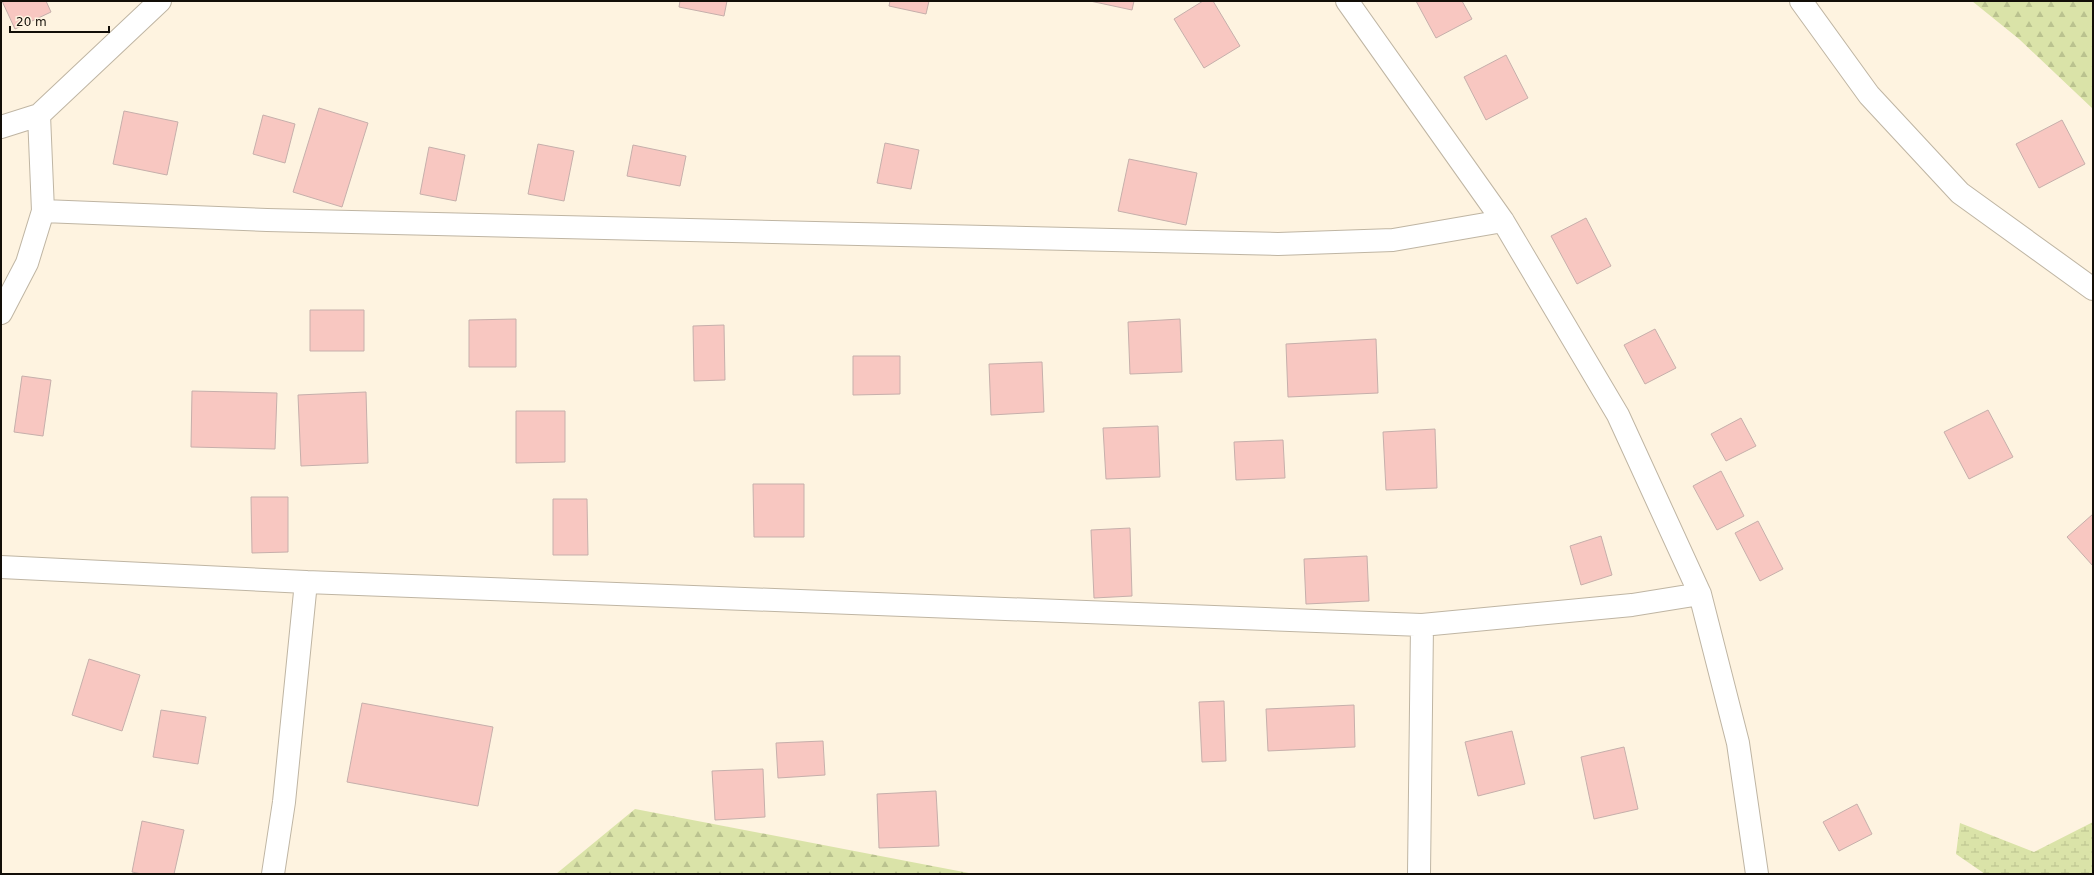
<svg xmlns="http://www.w3.org/2000/svg" width="2094" height="875" font-family="'DejaVu Sans',sans-serif">
<defs>
<pattern id="forest-firs" width="22" height="20" patternUnits="userSpaceOnUse"><rect width="22" height="20" fill="#dae3a8"/><path d="M5 1l3.5 6h-7zM16 11l3.5 6h-7z" fill="#bac28f"/></pattern>
<pattern id="wetland-marsh" width="20" height="14" patternUnits="userSpaceOnUse"><rect width="20" height="14" fill="#dae3a8"/><path d="M1 5h8M5 5V1M11 12h8M15 12V8" fill="none" stroke="#bac28f"/></pattern>
</defs>
<rect width="100%" height="100%" fill="#fef3e0"/>
<!-- forest -->
<path fill="url(#forest-firs)" d="M1972,1H2093V109L2019,39Z
M635,809L974,874H556Z"/>
<!-- wetland -->
<path fill="url(#wetland-marsh)" d="M2093,822V874H1985L1956,854L1960,823L2034,852Z"/>
<!-- building -->
<path fill="#f8c7c1" stroke="#c6afab" d="M2,1H46L51,12L15,29Z
M680,1H727L724,16L679,7Z
M890,1H929L926,14L889,6Z
M1090,1H1134L1132,10Z
M1203,1H1213L1240,46L1204,68L1174,19Z
M1416,1H1462L1472,19L1436,38Z
M1506,55L1528,98L1486,120L1464,77Z
M319,108L368,123L342,207L293,192Z
M124,111L178,122L167,175L113,164Z
M263,115L295,124L285,163L253,154Z
M2062,120L2085,164L2039,188L2016,144Z
M885,143L919,150L911,189L877,183Z
M538,144L574,151L564,201L528,194Z
M633,145L686,156L680,186L627,176Z
M429,147L465,155L456,201L420,194Z
M1129,159L1197,173L1186,225L1118,211Z
M1586,218L1611,266L1577,284L1551,236Z
M310,310H364V351H310Z
M516,319V367H469V320Z
M1180,319L1182,372L1130,374L1128,322Z
M724,325L725,380L694,381L693,326Z
M1655,329L1676,368L1645,384L1624,345Z
M1376,339L1378,393L1288,397L1286,344Z
M853,356H900V394L853,395Z
M1042,362L1044,412L991,415L989,364Z
M22,376L51,380L43,436L14,432Z
M192,391L277,393L275,449L191,447Z
M366,392L368,463L301,466L298,395Z
M1988,410L2013,457L1969,479L1944,432Z
M516,411H565V462L516,463Z
M1741,418L1756,446L1726,461L1711,434Z
M1158,426L1160,477L1106,479L1103,428Z
M1435,429L1437,488L1386,490L1383,432Z
M1283,440L1285,478L1236,480L1234,442Z
M1721,471L1744,516L1717,530L1693,486Z
M753,484H804V537H754Z
M251,497H288V552L252,553Z
M553,499H587L588,555H553Z
M2093,514V566L2067,537Z
M1758,521L1783,569L1760,581L1735,533Z
M1130,528L1132,596L1094,598L1091,530Z
M1601,536L1612,575L1581,585L1570,546Z
M1367,556L1369,601L1306,604L1304,559Z
M89,659L140,675L122,731L72,715Z
M1224,701L1226,761L1202,762L1199,702Z
M362,703L493,727L478,806L347,782Z
M1354,705L1355,747L1268,751L1266,709Z
M161,710L206,717L198,764L153,757Z
M1512,731L1525,784L1478,796L1465,742Z
M823,741L825,775L778,778L776,743Z
M1624,747L1638,809L1594,819L1581,757Z
M763,769L765,817L715,820L712,771Z
M936,791L939,846L879,848L877,794Z
M1857,804L1872,834L1839,851L1823,822Z
M142,821L184,830L174,874H142L132,872Z"/>
<g fill="none" stroke-linecap="round" stroke-linejoin="round">
<!-- minor casing -->
<g stroke="#bfb5a3" stroke-width="24">
<path id="minor" d="M1347,1L1503,221L1618,415L1700,594L1738,743L1757,874
M1801,1L1869,95L1960,193L2093,289
M1,127L39,115L160,1
M43,211L267,220L1278,244L1393,240L1503,221
M1,313L27,263L43,211L39,115
M1,567L306,582L1422,625L1632,605L1700,594
M273,874L284,802L306,582
M1419,874L1422,625"/>
</g>
<!-- minor -->
<use href="#minor" stroke="#fff" stroke-width="22"/>
</g>
<!-- border -->
<rect width="2094" height="875" fill="none" stroke="#120e08" stroke-width="4"/>
<!-- scale -->
<path d="M10 26v6h99v-6" fill="none" stroke="#120e08" stroke-width="2"/>
<text x="16" y="26" font-size="12" fill="#120e08" stroke="#fef3e0" stroke-width="3" paint-order="stroke">20 m</text>
</svg>
